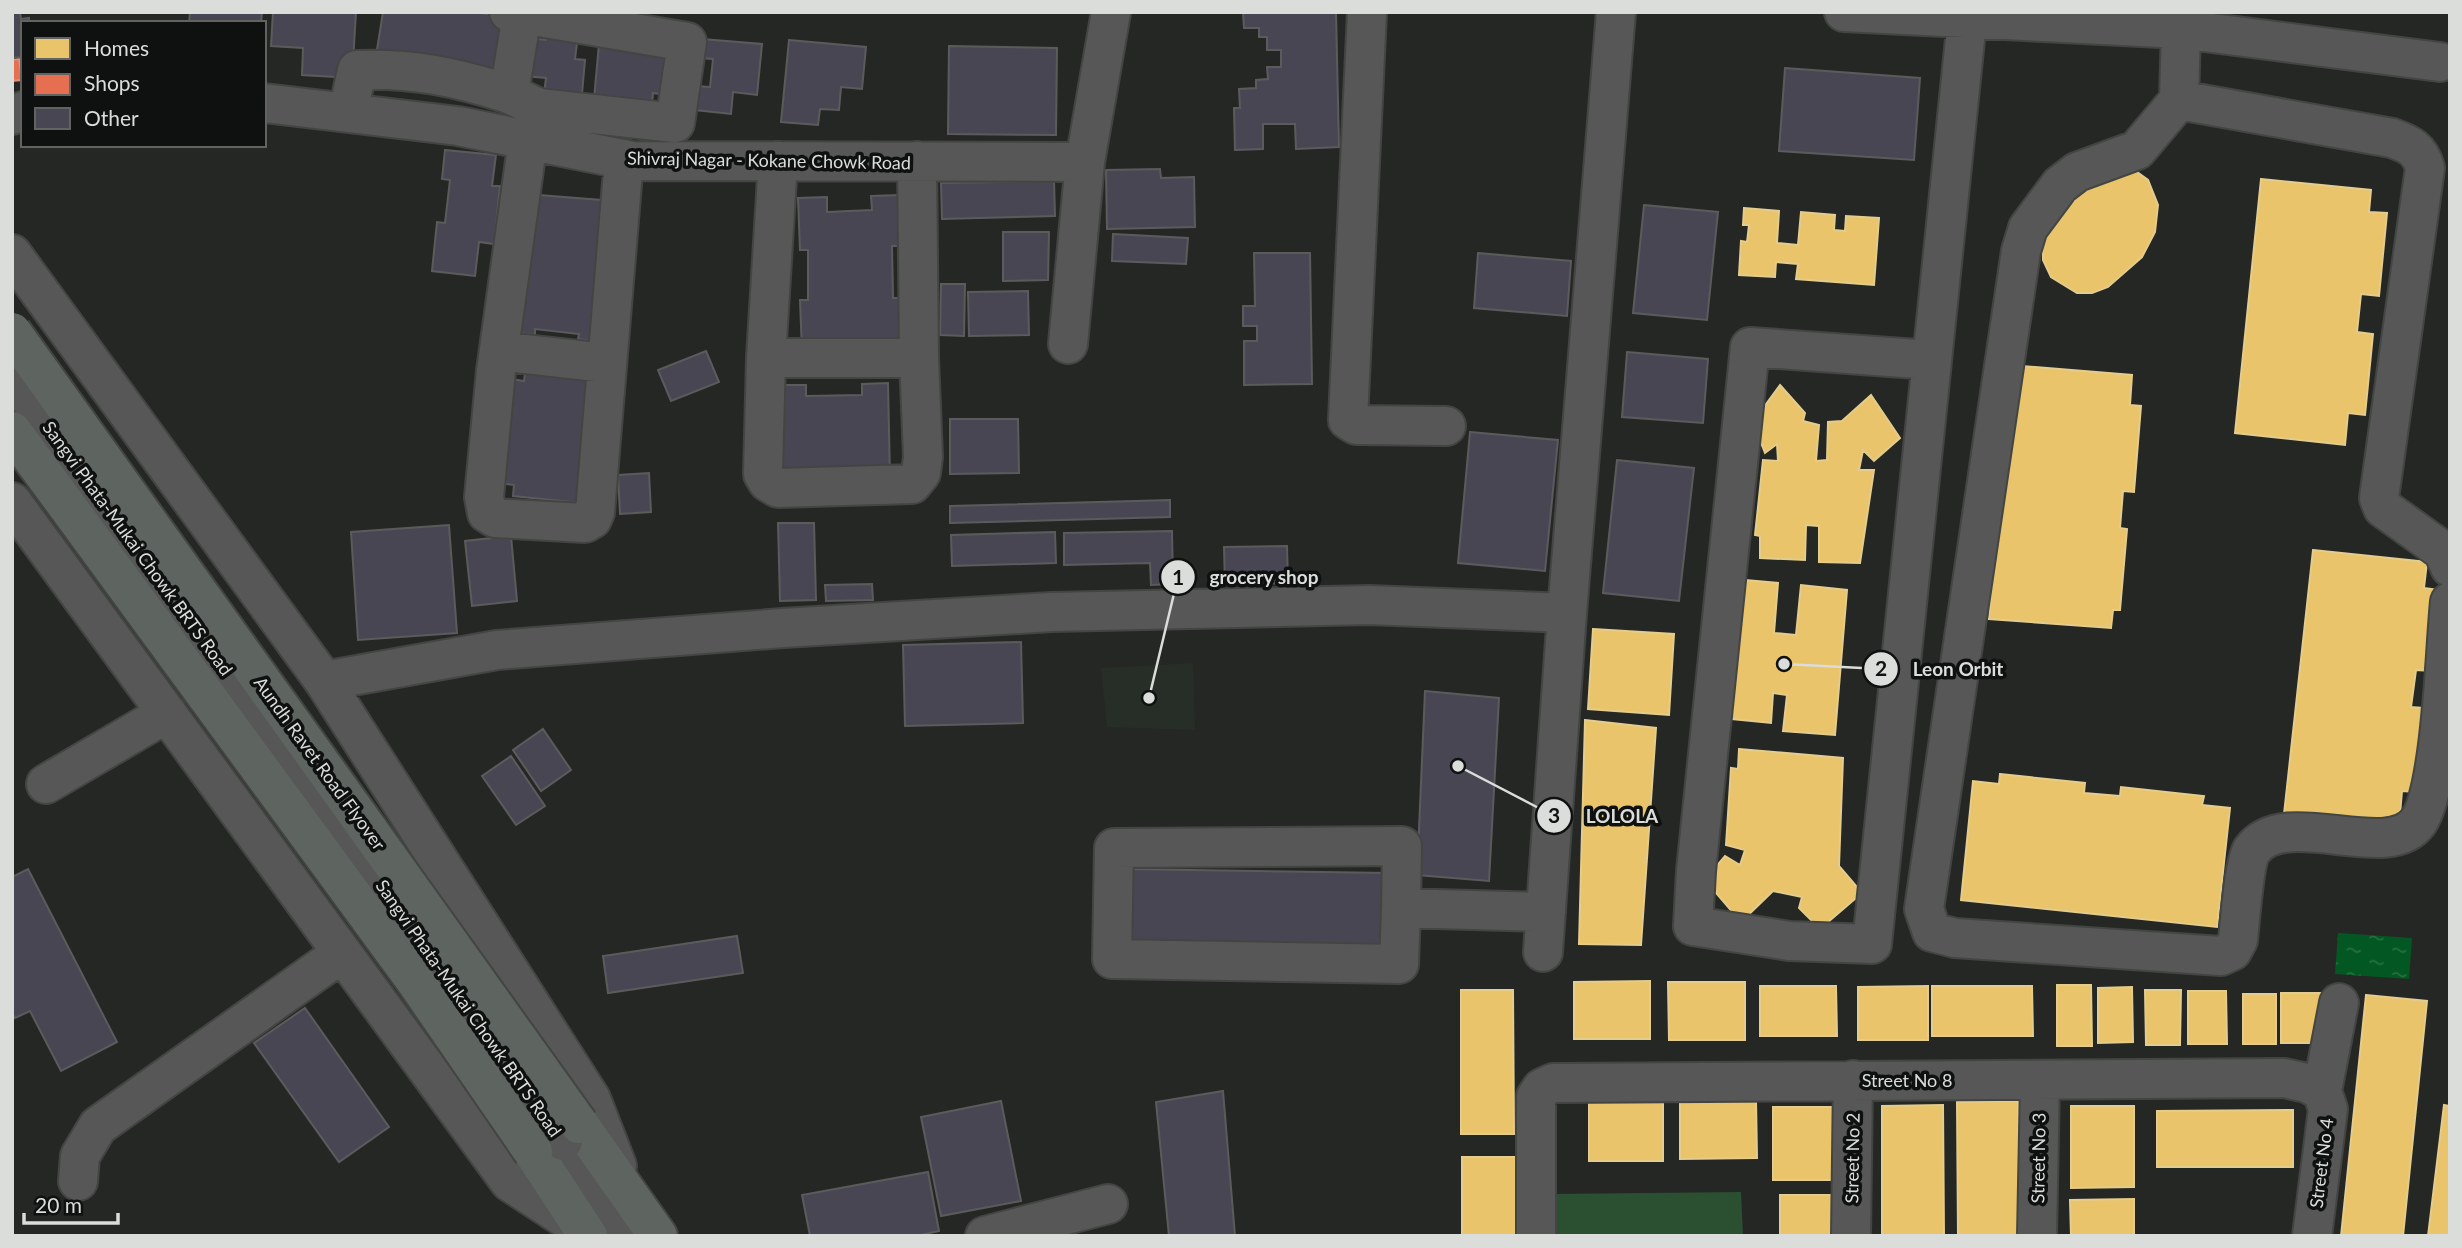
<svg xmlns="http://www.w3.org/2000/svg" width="2462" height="1248" font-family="Lato,sans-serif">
<defs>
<pattern id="water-ripples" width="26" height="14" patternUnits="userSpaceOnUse" patternTransform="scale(1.75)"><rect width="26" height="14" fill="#035722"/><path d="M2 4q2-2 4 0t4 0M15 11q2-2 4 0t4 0" fill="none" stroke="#276f42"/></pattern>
</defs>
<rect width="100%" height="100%" fill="#252725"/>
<!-- built -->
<path fill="#262e27" d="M1193,663L1195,730L1107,727L1101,668Z"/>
<!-- green -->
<path fill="#2a5031" d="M1741,1192L1743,1236H1552L1554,1194Z"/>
<!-- water -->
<path fill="url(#water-ripples)" d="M2338,933L2412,938L2409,979L2335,974Z"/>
<!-- homes -->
<path fill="#e9c46a" stroke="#e4cc8c" stroke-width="2" d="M2119,169L2137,172L2148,180L2158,205L2155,232L2142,257L2108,287L2092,293H2077L2051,277L2043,260V240L2082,180Z
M2261,179L2371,190L2369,212L2387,213L2379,296L2361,294L2357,332L2373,334L2365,415L2348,413L2345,445L2235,433Z
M1744,208L1779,211L1777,243L1798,245L1801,212L1835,215L1834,230L1845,231L1846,216L1879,218L1874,285L1796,279L1798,264L1776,262L1775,277L1739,275L1741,241L1747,242L1749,225H1743Z
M2010,365L2132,375L2130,405L2141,406L2134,492L2123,491L2120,528L2127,529L2120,610H2113L2111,628L1989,619Z
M1780,385L1805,413L1803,421L1819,425L1816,461L1827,460L1828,422L1842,421L1871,395L1900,438L1874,461L1863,450L1859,470H1874L1860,563L1819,562V526L1806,525L1805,560L1760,558V536L1755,535L1763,460L1778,461L1777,444L1765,453L1753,422Z
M2313,550L2427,562L2424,588L2440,590L2431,671L2416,670L2411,707L2423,708L2414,792L2402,791L2399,827L2284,814Z
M1734,579L1778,583L1774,633L1796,635L1801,585L1847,590L1835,735L1783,731L1787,695L1773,693L1771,723L1722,718Z
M1593,629L1674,634L1669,715L1588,709Z
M1585,720L1656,728L1641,945L1579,944Z
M1739,749L1843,758L1839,866L1862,893L1820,929L1799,908L1802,897L1773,891L1741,922L1705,880L1725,856L1740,865L1745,850L1726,845L1731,768L1738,769Z
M2000,774L2085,783L2084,793L2120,796L2121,787L2204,796L2202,805L2230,808L2217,927L1961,900L1973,781L1999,784Z
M1650,981V1039H1574V982Z
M1668,982H1745V1040H1669Z
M2057,985H2091L2092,1046H2057Z
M1760,986H1836L1837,1036H1760Z
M1928,986V1040H1858V987Z
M1932,986H2032L2033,1036H1932Z
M2132,987L2133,1042L2098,1043V988Z
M1461,990H1513L1514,1134H1461Z
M2145,990H2181L2180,1045H2146Z
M2188,991H2226L2227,1044H2188Z
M2281,993H2322V1043H2281Z
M2243,994H2276V1044H2243Z
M2366,995L2427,1001L2403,1236H2341Z
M1680,1100H1756L1757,1158L1680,1159Z
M1663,1101V1161H1589V1102Z
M2018,1101L2019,1236H1958L1957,1102Z
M1943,1105L1944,1236H1882V1106Z
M2444,1105L2450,1106V1236H2428Z
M2071,1106H2134V1187L2071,1188Z
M1773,1107H1836V1180H1773Z
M2293,1110V1167H2157V1111Z
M1462,1157H1522L1523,1236H1462Z
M1780,1195H1834V1236H1780Z
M2134,1199V1236H2071L2070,1200Z"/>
<!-- shops -->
<path fill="#e76f51" stroke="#e3907a" stroke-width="2" d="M19,59L22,80L12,81V60Z"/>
<!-- building -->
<path fill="#494654" stroke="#5b5b5c" stroke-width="2" d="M12,12H20L21,19L29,18V23H23V57L12,58Z
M190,12H262L261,23H189Z
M273,12H356L352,78L302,75L303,48L271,46Z
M383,12H475L506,17L496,76L376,56Z
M1243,12H1336L1339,147L1296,149L1295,124H1263V149L1235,150L1234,108H1240L1239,89L1256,88V80L1268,79L1267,67H1281V50H1267V37H1259V28H1244Z
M547,24L579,27L575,59L585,60L581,105L543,101L546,78L525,76L529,38L546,40Z
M600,33L670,54L666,95L653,93L651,115L593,110Z
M702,39L762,44L757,95L733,92L731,114L695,110L697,86L710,87L713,59L700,58Z
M789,40L866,47L862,89L841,87L839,110L820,109L818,125L781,122Z
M949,46L1057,48L1056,135L948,134Z
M1785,68L1920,78L1914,160L1779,151Z
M445,150L496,155L492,186H500L494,244L479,242L475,276L432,271L437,222L445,223L450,180L442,179Z
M1160,169L1161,178L1194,177L1195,227L1107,229L1106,170Z
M1054,181L1055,216L942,219L941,183Z
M526,194L614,201L598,342L578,339L579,334L535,329V335L511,332Z
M900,195L901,246H892L893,298H901L903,349L802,351L800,300H808V250H800L798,198L827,197V212L872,210L871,196Z
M1644,205L1718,212L1707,320L1633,313Z
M1003,232H1049L1048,280L1003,281Z
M1113,234L1188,238L1186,264L1112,261Z
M1254,253H1310L1312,384L1244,385V341H1257V326H1243V306H1255Z
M1478,253L1571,261L1567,316L1474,308Z
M941,284H965L964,336L940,335Z
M1028,291L1029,335L969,336L968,292Z
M706,351L719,382L671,401L658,370Z
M1627,352L1708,359L1703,423L1622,417Z
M525,373L587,379L581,503L513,496L514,485L493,482L505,378L524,381Z
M888,383L890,478L773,472L772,406L785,405L784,385H806V396L862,395V384Z
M950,419H1018L1019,473L950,474Z
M1470,432L1558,440L1545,571L1458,563Z
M1617,460L1694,468L1679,601L1603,593Z
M649,473L651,512L620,514L618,475Z
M1170,500V517L950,523V506Z
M778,523H814L816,600L780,601Z
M449,525L457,633L358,640L351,532Z
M1172,531L1173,584L1151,585L1150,563L1064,565V533Z
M1055,532L1056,563L952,566L951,535Z
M511,536L517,601L472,606L465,541Z
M1287,546L1288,583L1225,585L1224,547Z
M872,584L873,600L826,601L825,585Z
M1021,642L1023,723L905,726L903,645Z
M1425,691L1499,698L1489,881L1417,875Z
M543,729L571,770L541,791L513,750Z
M511,756L545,806L516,825L482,776Z
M28,869L117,1042L61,1071L30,1011L15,1018L12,1013V877Z
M1126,869L1389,873L1388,951L1125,947Z
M737,936L743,973L608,993L603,956Z
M305,1008L389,1127L339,1162L254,1043Z
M1223,1091L1235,1236H1169L1156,1102Z
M1001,1101L1021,1201L941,1216L921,1117Z
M928,1172L939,1231L916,1236H810L802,1195Z"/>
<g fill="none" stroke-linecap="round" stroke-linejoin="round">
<!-- minor casing -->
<g stroke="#434543" stroke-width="42">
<path id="minor" d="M1367,12L1348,420L1356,425L1446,426
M1844,12L2181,29L2184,12
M509,94L539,108L675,123L687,42L522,14
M2179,100L2181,29L2440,62
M264,103L458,126L632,161L1085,162L1111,12
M348,113L357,70C413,68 456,77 509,94L522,14L509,12
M12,115L23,111
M528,140L496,371L484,497L487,513L495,518L585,523L592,519L595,512L624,159
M778,161L766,358L763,474L768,482L778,488L912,484L921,473L923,457L919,358L917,161
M12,254L324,681L591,1099L617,1166
M1068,344L1085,162
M499,351L606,363
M766,358H919
M1931,360L1750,347L1696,871L1693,926L1789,941L1872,944L1967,20
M12,502L510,1182L585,1231
M2450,567L2443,551L2383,508L2379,498L2425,168C2420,149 2409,144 2392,138L2179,100L2137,150L2077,172L2060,185L2028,228L2021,251L1924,909L1932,932L1955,938L2221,956L2232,951L2238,940C2240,922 2244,862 2252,850C2285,805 2388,864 2418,822C2442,788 2445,650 2450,602
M324,681L497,650L783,628L1052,612L1369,605L1567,613L1616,12
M46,784L167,713
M1401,908L1399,964L1112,959L1114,848L1402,846L1401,908L1546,912
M1543,952L1567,613
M2322,1091L2339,1003
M563,1141L624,1236
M78,1181L80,1156L98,1126L342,953
M985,1236L1108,1204
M1536,1236V1097L1542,1088L1553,1083L2284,1078L2307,1083L2322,1091L2328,1109L2312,1236
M1851,1236L1853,1080
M2037,1236L2040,1081"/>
</g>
<!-- major casing -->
<g stroke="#434543" stroke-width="42">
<path id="major" d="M579,1124L658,1236
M533,1152L588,1236"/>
</g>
<!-- minor -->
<use href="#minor" stroke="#565756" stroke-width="38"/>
<!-- major -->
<use href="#major" stroke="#5e645f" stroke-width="38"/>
<!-- minor-bridge casing -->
<g stroke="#434543" stroke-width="42" stroke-linecap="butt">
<path id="minor-bridge" d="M12,375L508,1056L563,1141"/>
</g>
<!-- major-bridge casing -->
<g stroke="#434543" stroke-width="42" stroke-linecap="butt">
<path id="major-bridge" d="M12,332L579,1124
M12,431L414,979L533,1152"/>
</g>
<!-- minor-bridge -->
<use href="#minor-bridge" stroke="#565756" stroke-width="38"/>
<!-- major-bridge -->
<use href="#major-bridge" stroke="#5e645f" stroke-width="38"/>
</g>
<g text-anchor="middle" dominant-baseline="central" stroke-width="7" stroke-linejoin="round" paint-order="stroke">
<!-- street labels -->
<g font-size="18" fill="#daddda" stroke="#0e110f">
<text transform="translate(769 160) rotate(1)">Shivraj Nagar - Kokane Chowk Road</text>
<text transform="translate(138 548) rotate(54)">Sangvi Phata-Mukai Chowk BRTS Road</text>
<text transform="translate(320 763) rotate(54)">Aundh Ravet Road Flyover</text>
<text transform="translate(469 1008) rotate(55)">Sangvi Phata-Mukai Chowk BRTS Road</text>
<text x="1907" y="1080">Street No 8</text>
<text transform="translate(1852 1158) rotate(-89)">Street No 2</text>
<text transform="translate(2038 1158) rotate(-89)">Street No 3</text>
<text transform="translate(2321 1163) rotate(-83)">Street No 4</text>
</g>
</g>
<!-- callouts -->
<path fill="none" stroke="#daddda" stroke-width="2.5" d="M1149 698L1178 577M1784 664L1881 669M1458 766L1554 816"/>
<g fill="#daddda" stroke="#0e110f" stroke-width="2.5">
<circle cx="1149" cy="698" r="7"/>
<circle cx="1784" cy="664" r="7"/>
<circle cx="1458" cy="766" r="7"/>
<circle cx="1178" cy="577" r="18"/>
<circle cx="1881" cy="669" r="18"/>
<circle cx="1554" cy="816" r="18"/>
</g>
<g font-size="21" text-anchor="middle" font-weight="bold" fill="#111">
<text x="1178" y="585">1</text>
<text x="1881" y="676">2</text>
<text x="1554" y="823">3</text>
</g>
<g font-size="19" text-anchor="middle" font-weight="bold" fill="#daddda" stroke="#0e110f" stroke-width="7" stroke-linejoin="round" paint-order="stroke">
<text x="1264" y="584">grocery shop</text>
<text x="1958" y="676">Leon Orbit</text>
<text x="1622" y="823">LOLOLA</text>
</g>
<!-- border -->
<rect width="2462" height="1248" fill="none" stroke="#daddda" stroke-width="28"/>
<!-- legend -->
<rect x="21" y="21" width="245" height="126" fill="#0e110f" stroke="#606360" stroke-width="2"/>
<rect x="35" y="38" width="35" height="21" fill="#e9c46a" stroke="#606360" stroke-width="2"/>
<text x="84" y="56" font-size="21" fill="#daddda">Homes</text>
<rect x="35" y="74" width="35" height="21" fill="#e76f51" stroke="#606360" stroke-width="2"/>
<text x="84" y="91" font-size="21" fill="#daddda">Shops</text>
<rect x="35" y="108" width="35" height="21" fill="#494654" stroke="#606360" stroke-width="2"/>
<text x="84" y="126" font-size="21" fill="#daddda">Other</text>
<!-- scale -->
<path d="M24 1213v10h94v-10" fill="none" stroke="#daddda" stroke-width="3.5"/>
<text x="35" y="1213" font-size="21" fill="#daddda" stroke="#0e110f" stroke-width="5" paint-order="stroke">20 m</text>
</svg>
